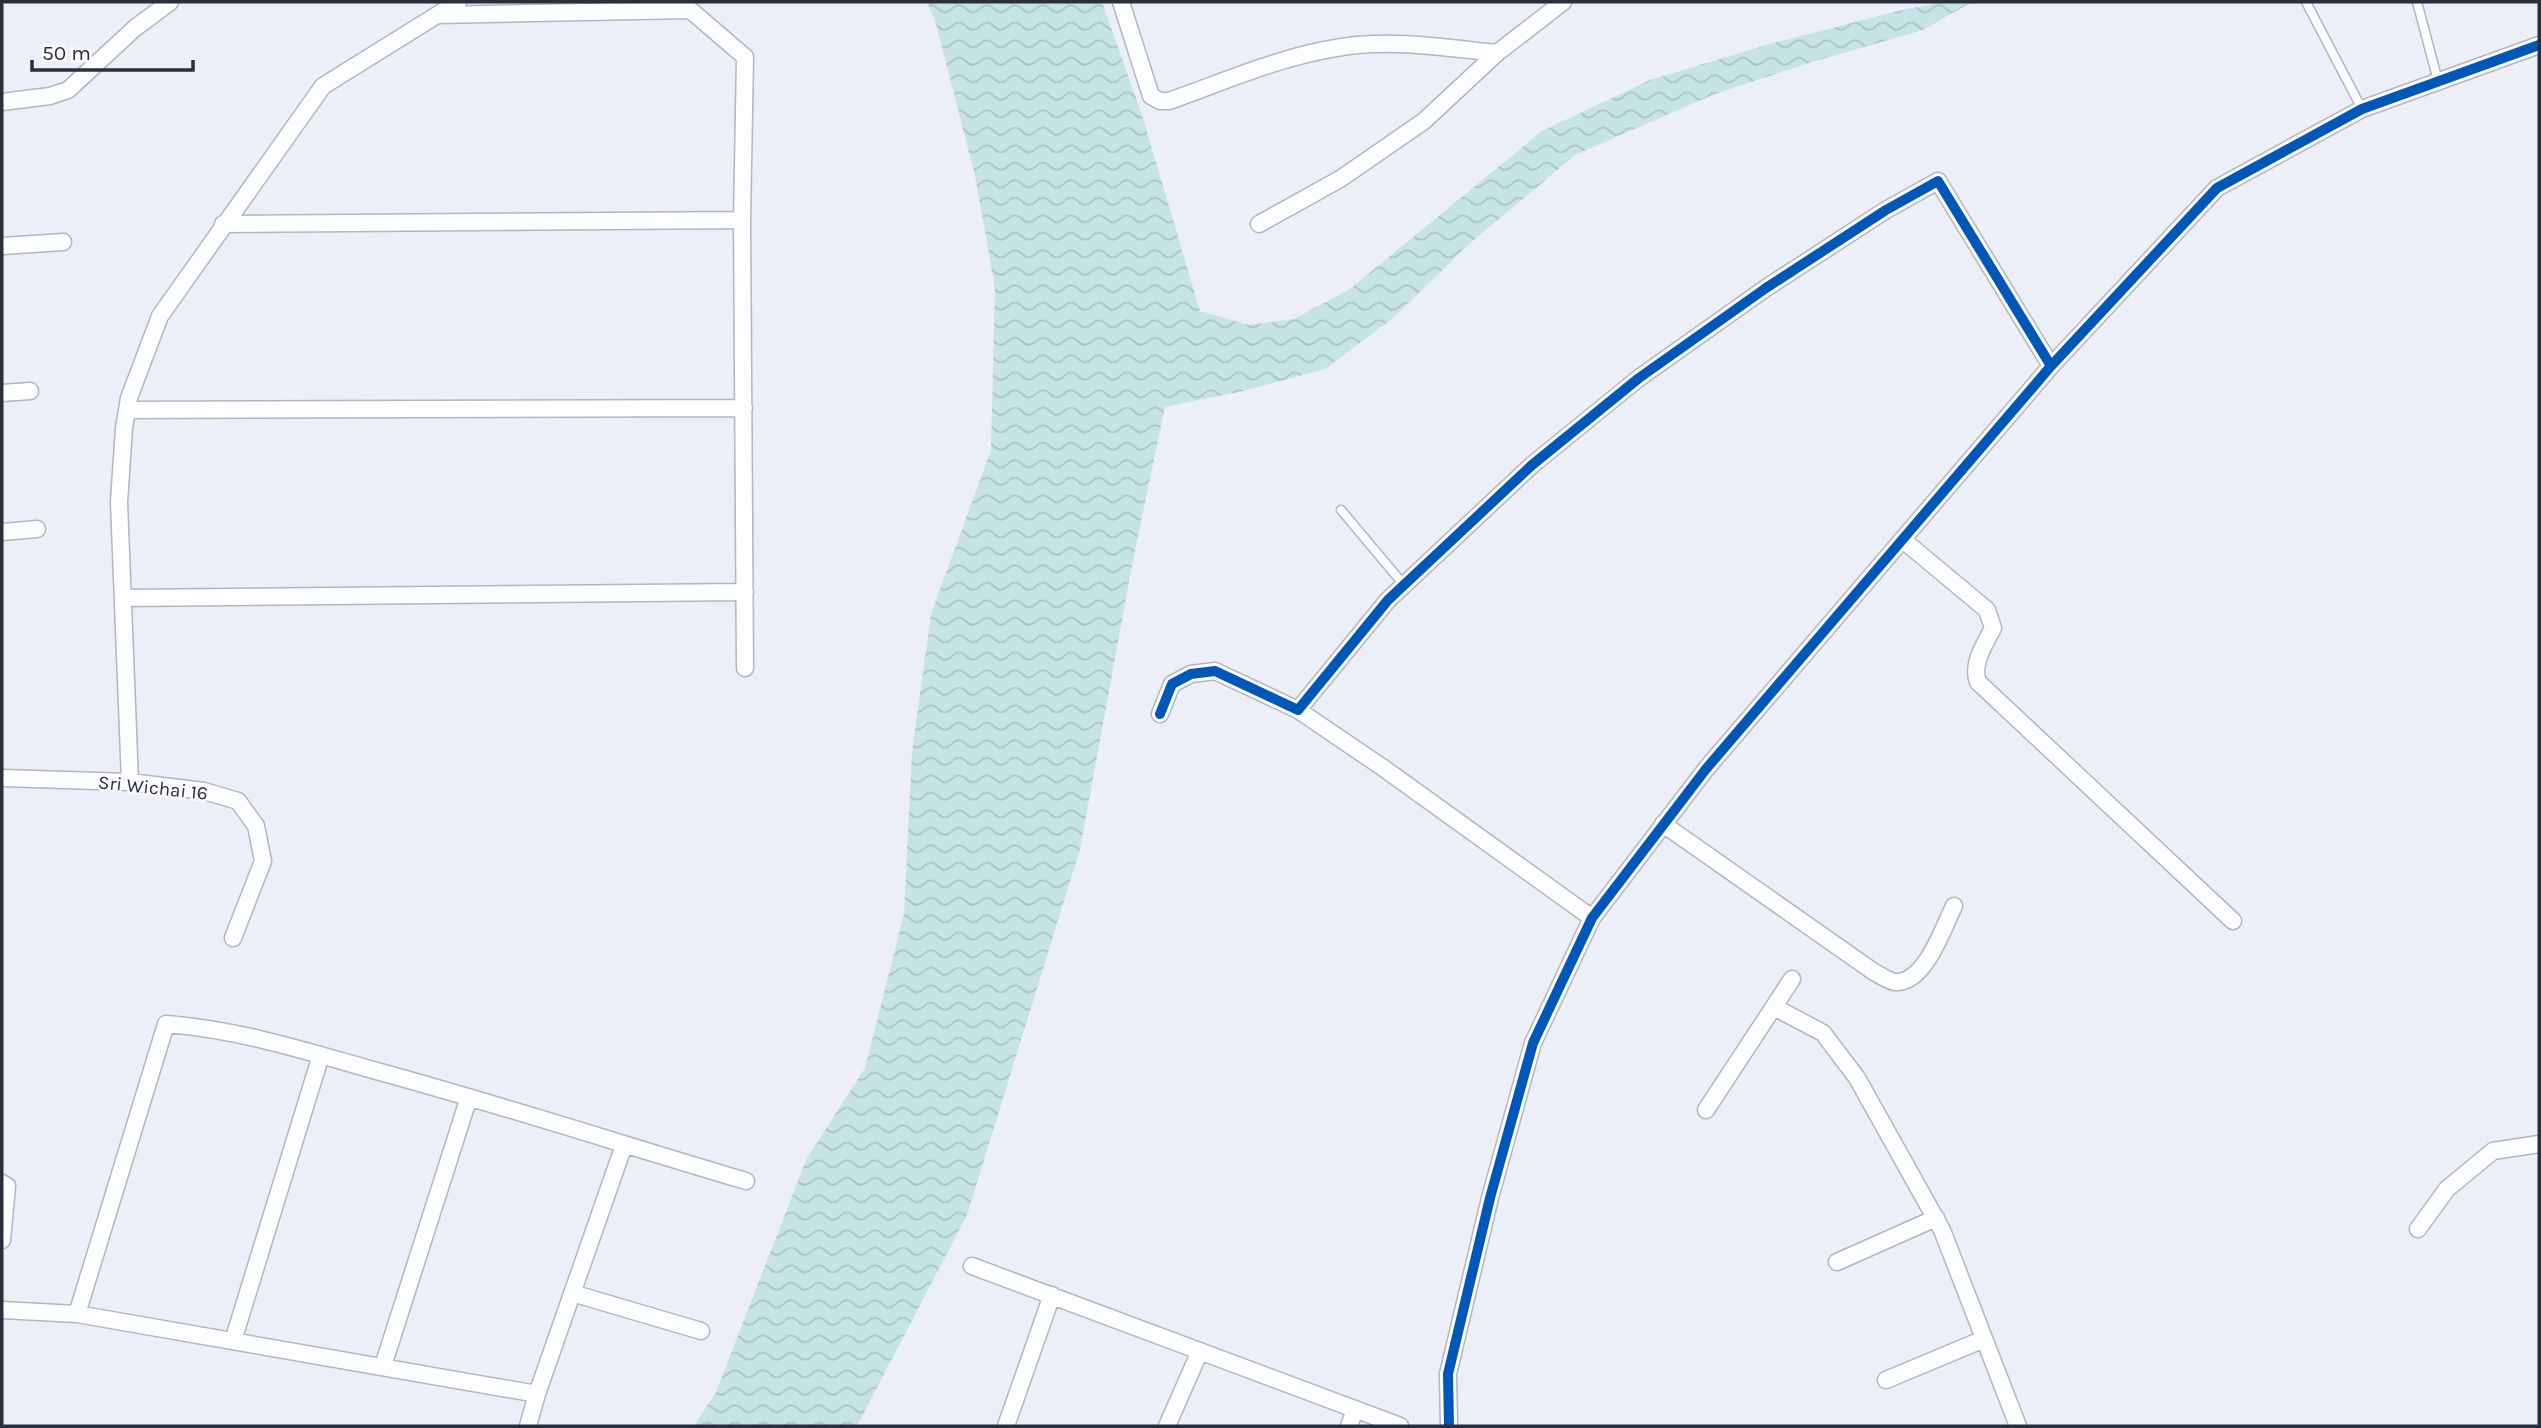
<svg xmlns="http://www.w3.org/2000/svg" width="2541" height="1428" font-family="Karla,sans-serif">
<defs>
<pattern id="water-waves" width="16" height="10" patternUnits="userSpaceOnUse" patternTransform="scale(1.75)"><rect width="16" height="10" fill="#c6e4e6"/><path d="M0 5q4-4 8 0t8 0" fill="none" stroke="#aac4c6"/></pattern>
</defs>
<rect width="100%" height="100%" fill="#eceff7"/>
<!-- water -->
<path fill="url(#water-waves)" d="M927,2H1102L1142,115L1200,311L1249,325L1294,319L1350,289L1542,131L1650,80L1773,43L1902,10L1944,2H1972L1923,30L1812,62L1715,94L1575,155L1468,245L1392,319L1325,369L1243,391L1165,407L1134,555L1080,849L967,1215L857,1426H694L716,1392L807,1158L865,1068L904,914L912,752L931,614L991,450L995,288L975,176L936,24Z"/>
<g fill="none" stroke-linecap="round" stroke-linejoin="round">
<!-- lane casing -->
<g stroke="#b2b6bf" stroke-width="11">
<path id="lane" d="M2306,2L2362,109
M2417,2L2438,81
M1341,510L1404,585"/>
</g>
<!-- street casing -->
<g stroke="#b2b6bf" stroke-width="19">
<path id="street" d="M681,2L745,57L742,220L745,668
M1121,2L1151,96L1160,101H1169C1226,81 1281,56 1342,47C1392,39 1447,48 1497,53
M438,15L690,10
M2,102L50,96L68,90L135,28L170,2
M223,224L742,220
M1259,224L1340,179L1424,121L1497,53L1563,2
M2,246L63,242
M2,393L30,391
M127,410L744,408
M2,532L37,529
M1903,540L1987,610L1993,628C1985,644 1971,664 1978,682L2233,921
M125,598L745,592
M1298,710L1382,767L1592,918
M1160,714L1172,684L1191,674L1215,671L1298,710L1388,600L1532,465L1639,378L1766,288L1886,210L1938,181L2051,366
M2,778L130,782L204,791L238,801L256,826L263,861L233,938
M130,782L119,502L124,428L129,398L160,316L323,86L458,2
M1663,824L1874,972C1880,975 1888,981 1895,982C1925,984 1943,928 1954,906
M1774,1007L1823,1033L1857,1078L1942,1230L2018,1426
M1706,1110L1792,979
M2,1183L7,1186L2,1240
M2418,1229L2447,1189L2493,1151L2539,1144
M1837,1262L1936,1218
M972,1266L1400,1426
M572,1293L701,1331
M2,1310L77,1314L537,1394
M77,1314L166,1024C236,1029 306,1051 373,1070C498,1104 621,1144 746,1181
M233,1341L321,1055
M383,1366L469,1097
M1886,1380L1984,1339
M528,1426L537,1394L624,1145
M1006,1426L1052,1295
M1167,1426L1200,1351
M1349,1426L1355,1410
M1449,1426L1448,1374L1490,1198L1533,1043L1592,918L1706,769L2051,366L2217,188L2362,109L2539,45"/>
</g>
<!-- lane -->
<use href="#lane" stroke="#fcfdfe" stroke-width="8"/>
<!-- street -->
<use href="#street" stroke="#fcfdfe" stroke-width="16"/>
<!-- cycleway casing -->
<g stroke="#fbfbfb" stroke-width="15">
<path id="cycleway" d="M1160,714L1172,684L1191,674L1215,671L1298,710L1388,600L1532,465L1639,378L1766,288L1886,210L1938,181L2051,366
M1449,1426L1448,1374L1490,1198L1533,1043L1592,918L1706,769L2051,366L2217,188L2362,109L2539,45"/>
</g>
<!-- cycleway -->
<use href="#cycleway" stroke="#0057b8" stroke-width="10"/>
</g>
<g text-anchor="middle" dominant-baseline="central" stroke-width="5" stroke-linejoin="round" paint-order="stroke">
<!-- street labels -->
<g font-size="19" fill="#292f3c" stroke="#fbfbfb">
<text transform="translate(153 788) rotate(6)">Sri Wichai 16</text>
</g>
</g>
<!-- border -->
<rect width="2541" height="1428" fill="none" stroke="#292f3c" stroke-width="7"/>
<!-- scale -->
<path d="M32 60v10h161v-10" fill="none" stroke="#292f3c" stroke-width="3.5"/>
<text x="42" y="60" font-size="21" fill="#292f3c" stroke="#fbfbfb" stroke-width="5" paint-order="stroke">50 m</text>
</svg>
